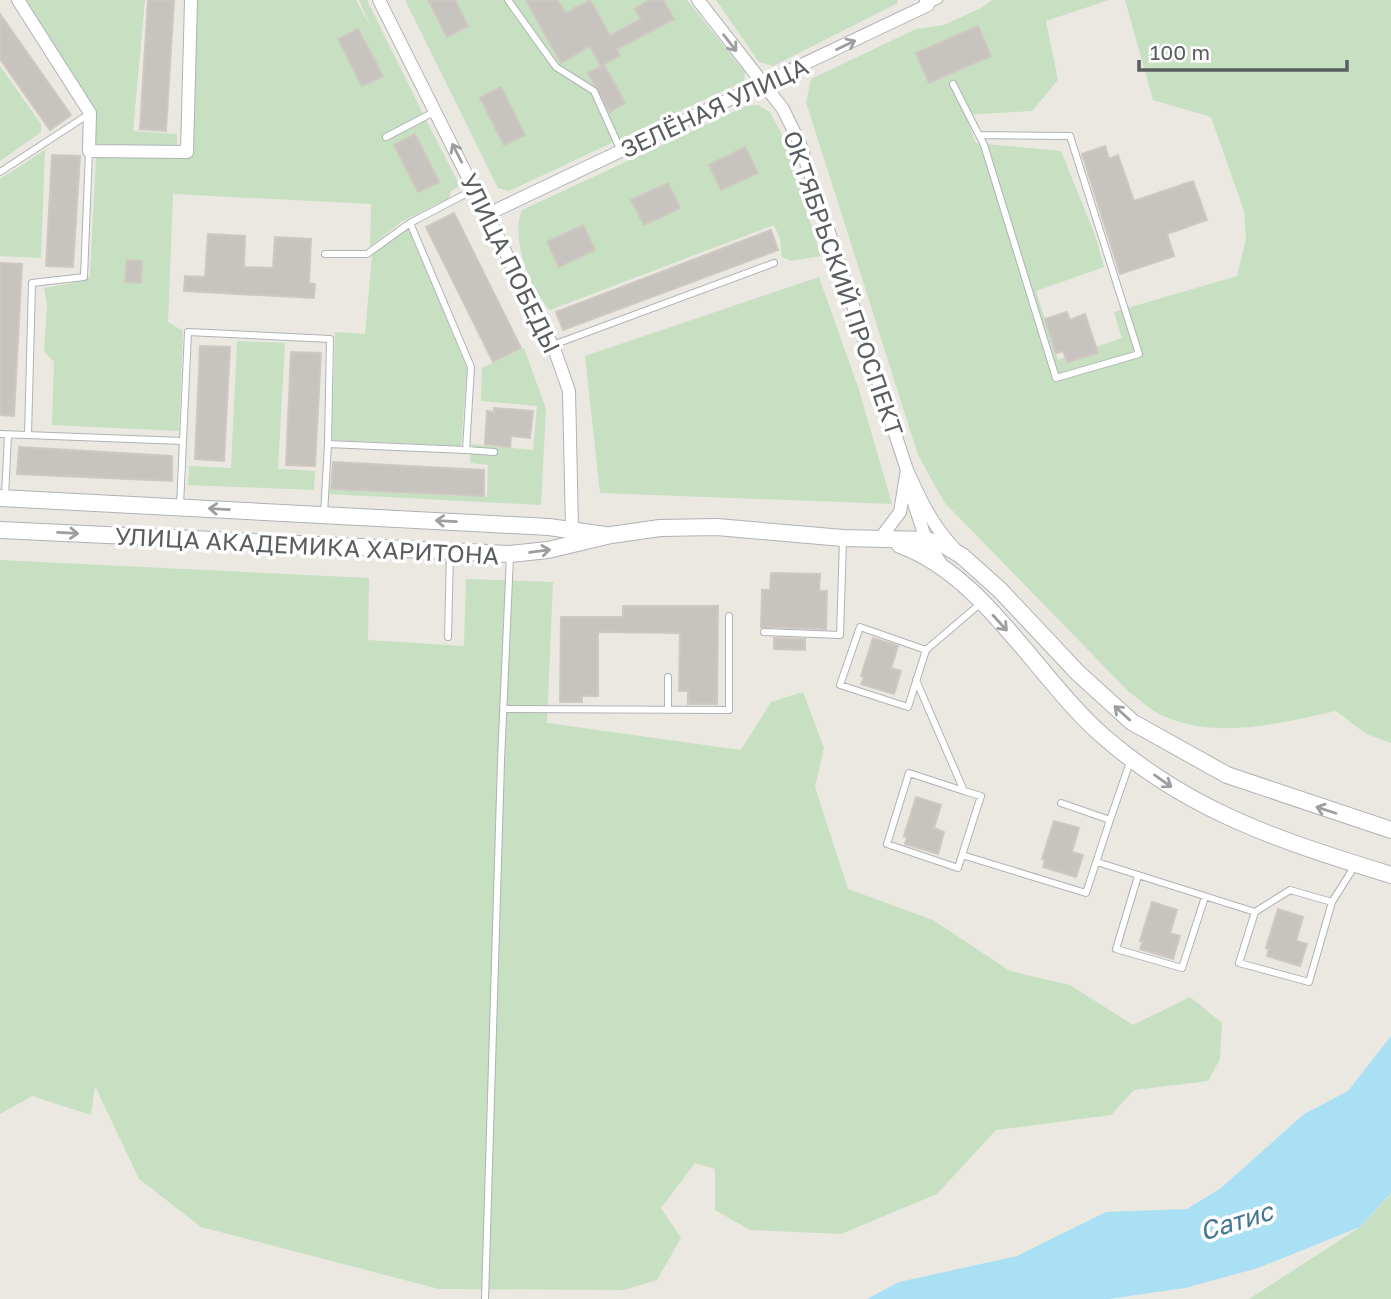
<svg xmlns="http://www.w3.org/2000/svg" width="1391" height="1299" font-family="'Golos Text',sans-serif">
<rect width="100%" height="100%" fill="#ebe8e2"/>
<!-- green -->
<path fill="#c6e0c1" d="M25,0H145L133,131L177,134V148L94,144L96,111Z
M197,0H356L371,27L359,0H367L423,114L416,118L418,122L426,120L460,186L451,191L449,198L401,222L370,247L371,204L173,194L168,322L183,331L179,431L52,425L54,362L44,351L47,306L44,288L83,281L90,276L96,156L192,158Z
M405,0H687L745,72L744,81L509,191L498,188Z
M716,0H897L898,3L773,66L759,62Z
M992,0H1109L1046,21L1058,80L1032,111L965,115L976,143L1061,151L1095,235L1104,267L1036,291L1058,360L1122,338L1114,312L1237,276L1246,239L1244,211L1211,117L1153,100L1125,0H1391V743L1366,734L1336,711C1281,723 1218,740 1163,716C1151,711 1139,699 1128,691L944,502L918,455L806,102L811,79L916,29L944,25L981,8Z
M0,66L41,124V132L0,161Z
M758,105L770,112L785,140L821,256L791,261L782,257L780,239L774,225L550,310C530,290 510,236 522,210L746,106Z
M45,150L41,258L0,256V179Z
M408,228L467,368L461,446L332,440L335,332L365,334L372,255Z
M819,277L859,390L892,504L600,493L585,356Z
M237,341L285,343L278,469L315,471L314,490L188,485L189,466L231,468Z
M524,348L546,409L541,505L329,494L330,490L487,497L488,465L470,463L471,444L533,450L537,406L481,401L482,368Z
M0,560L369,578L368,640L464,646L466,579L553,582L547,723L741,750L771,702L803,692L824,748L815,787L848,889L933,920L1010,971L1070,985L1133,1025L1190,997L1222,1023L1220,1059L1208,1081L1134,1090L1111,1115L996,1130L937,1194L841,1234L750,1230L715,1210V1169L695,1163L661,1208L681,1238L657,1280L624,1290L439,1289L201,1227L139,1179L95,1086L91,1115L32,1096L0,1114Z
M1391,1194V1299H1249L1360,1227Z"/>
<!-- water -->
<path fill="#aae0f4" d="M1391,1036V1193L1360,1227L1258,1268L1185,1288L1108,1299H867L899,1282L1017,1256L1106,1212L1187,1209L1221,1188L1304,1114L1348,1091Z"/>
<!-- building -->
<path fill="#c7c3bf" stroke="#cfc8c1" stroke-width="2" d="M148,0H174L166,131L140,129Z
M428,0H455L468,26L447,37Z
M526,0H557L566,13L590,0L610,36L641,19L635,9L649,0H663L674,19L617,49L620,55L601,66L590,46L561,63Z
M0,14L71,115L50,130L0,59Z
M978,26L991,56L929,83L916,53Z
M358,29L383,76L362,86L338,39Z
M604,65L625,103L610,112L588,73Z
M501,87L525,135L504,145L480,98Z
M415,134L439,182L418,192L394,145Z
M1105,146L1109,159L1118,155L1134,201L1193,181L1207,220L1167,234L1174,256L1120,274L1082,154Z
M745,147L758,173L721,190L709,165Z
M52,155L80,156L73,267L46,266Z
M668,183L680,208L644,225L631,200Z
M454,213L521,348L493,362L426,227Z
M583,225L595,250L559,267L547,242Z
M771,230L778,250L563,330L556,312Z
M208,234L245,236L244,267L273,268L275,237L311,239L309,283L315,284L314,298L184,291L185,276L205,277Z
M127,260L142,261L141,283L125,282Z
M0,263L22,264L14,416L0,415Z
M1067,312L1070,320L1085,314L1098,353L1067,362L1063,351L1056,353L1045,319Z
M200,346L230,347L224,461L195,459Z
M291,352L321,353L315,466L286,465Z
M494,408L533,411L530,438L511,436L510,447L485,444L487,411L494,412Z
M19,447L172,456V481L17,474Z
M333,462L484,470V496L331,489Z
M771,573L820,574L819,591H827L826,629L761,627L762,590H770Z
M623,606H718L717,704H688V691H679L680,633L598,632V696H582V702H560L561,617H623Z
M774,638L805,639V650L774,649Z
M873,638L898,646L891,668L901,671L894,694L861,684L864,677L861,676Z
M916,797L941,805L934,828L944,832L938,854L905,844L907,837L904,836Z
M1054,821L1079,828L1072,852L1083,855L1076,877L1043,867L1045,860L1042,859Z
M1152,902L1177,910L1170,933L1180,936L1173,959L1140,949L1143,941H1140Z
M1278,909L1303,917L1296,941L1307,944L1300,966L1267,956L1269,949L1266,948Z"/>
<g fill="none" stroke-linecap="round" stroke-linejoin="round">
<!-- service casing -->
<g stroke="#afb3b6" stroke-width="8">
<path id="service" d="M508,0L556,67L594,91L621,151
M928,5L939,0
M953,84L984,145L1056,378L1139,354L1070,136L979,135
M386,137L434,112
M0,172L89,114
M325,254H367L410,223
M553,345L774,263
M0,434L183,441L188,332L330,339L328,444L466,450L471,367L410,223L475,189
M28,435L32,283L84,277L89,151
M466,450L494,452
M5,496L8,435
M180,506L183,441
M324,514L328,444
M764,632L840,635L843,540
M448,637L450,553
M926,650L860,627L840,685L908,707L926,650L981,603
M916,680L964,791L981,796L962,855L1086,893L1110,820L1061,803
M504,709L729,710V616
M668,710V677
M1110,820L1131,759
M962,855L958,868L887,844L909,773L964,791
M1097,862L1255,912L1239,963L1309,982L1332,902L1356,864
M1138,876L1116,949L1182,968L1205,897
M1255,912L1290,890L1332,902
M485,1299L501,761L510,556"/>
</g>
<!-- minor casing -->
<g stroke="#afb3b6" stroke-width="14">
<path id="minor" d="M18,0L90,113L89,151L187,152L191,0
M379,0L555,351L569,391L572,529
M698,0L783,109L800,144L907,470C920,499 932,525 954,548
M488,214L928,5L926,0
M911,494L926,540L941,564
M879,540L900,512L907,470"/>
</g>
<!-- secondary casing -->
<g stroke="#afb2b6" stroke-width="18">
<path id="secondary" d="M0,498L549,527L605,535
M0,530L510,554L548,550L611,535L660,528L717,527L843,538L926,540L942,544L962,556L1000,590L1078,673L1132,722L1227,775L1391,830
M900,545C984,575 1037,678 1103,736C1191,813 1282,841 1391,875"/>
</g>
<!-- service -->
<use href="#service" stroke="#fff" stroke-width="6"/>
<!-- minor -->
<use href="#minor" stroke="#fff" stroke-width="12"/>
<!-- secondary -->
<use href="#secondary" stroke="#fff" stroke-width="16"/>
</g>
<!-- one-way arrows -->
<defs><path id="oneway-shaft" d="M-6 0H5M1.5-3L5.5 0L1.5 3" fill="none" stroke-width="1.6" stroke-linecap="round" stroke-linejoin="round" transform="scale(1.75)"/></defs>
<g stroke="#9c9ea0">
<use href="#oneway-shaft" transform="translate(730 43) rotate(52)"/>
<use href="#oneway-shaft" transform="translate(846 45) rotate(-26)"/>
<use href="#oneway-shaft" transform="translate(457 153) rotate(-117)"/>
<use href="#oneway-shaft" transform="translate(219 509) rotate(-177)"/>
<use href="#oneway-shaft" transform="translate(446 521) rotate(-177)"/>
<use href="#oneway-shaft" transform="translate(68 533) rotate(3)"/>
<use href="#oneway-shaft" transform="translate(540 551) rotate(-8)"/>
<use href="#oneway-shaft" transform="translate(1000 623) rotate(48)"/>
<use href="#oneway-shaft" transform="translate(1122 713) rotate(-138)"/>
<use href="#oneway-shaft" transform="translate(1163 781) rotate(35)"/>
<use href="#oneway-shaft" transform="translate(1326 810) rotate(-162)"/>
</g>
<g text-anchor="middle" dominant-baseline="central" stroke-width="7" stroke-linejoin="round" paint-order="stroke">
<!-- street labels -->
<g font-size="24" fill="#5a5e61" stroke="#fff">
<text transform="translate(714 107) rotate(-25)">ЗЕЛЁНАЯ УЛИЦА</text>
<text transform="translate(511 263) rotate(64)">УЛИЦА ПОБЕДЫ</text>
<text transform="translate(844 283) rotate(71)">ОКТЯБРЬСКИЙ ПРОСПЕКТ</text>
<text transform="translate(307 545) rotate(3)">УЛИЦА АКАДЕМИКА ХАРИТОНА</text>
</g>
<!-- water labels -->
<g font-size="26" font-style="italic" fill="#437793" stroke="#fff">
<text transform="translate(1236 1221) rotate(-17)">Сатис</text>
</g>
</g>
<!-- scale -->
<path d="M1139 60v10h208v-10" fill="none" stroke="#5a5e61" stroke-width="3.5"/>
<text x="1150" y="60" font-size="21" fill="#5a5e61" stroke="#ffffff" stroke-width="5" paint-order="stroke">100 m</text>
</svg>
